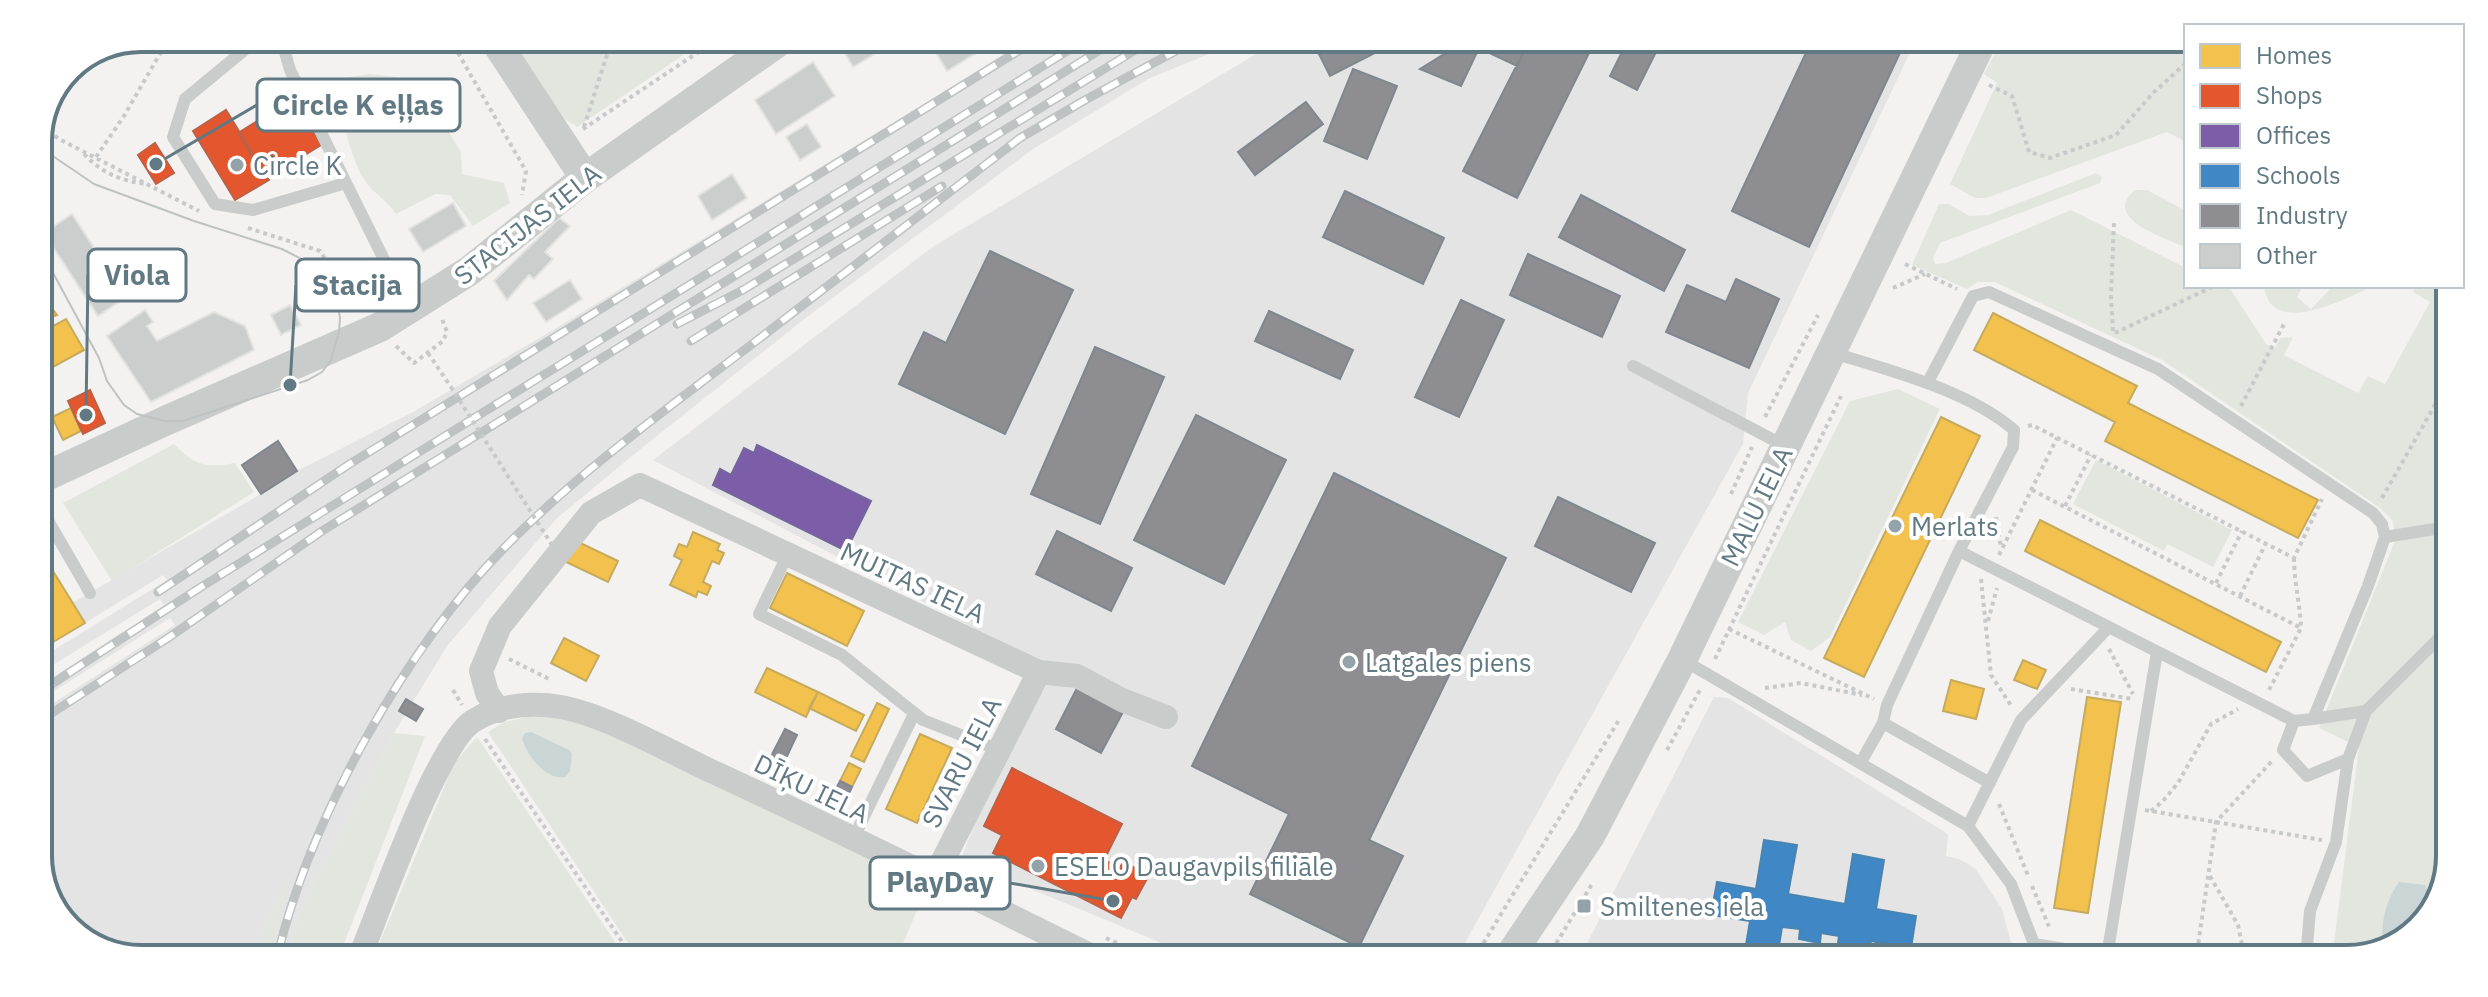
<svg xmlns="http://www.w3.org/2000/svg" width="2488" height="997" font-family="'IBM Plex Sans',sans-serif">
<rect width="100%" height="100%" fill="#f3f2f0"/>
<!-- built -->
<path fill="#e3e4e3" d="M1029,40L1240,41L1148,79L1033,149L807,317L643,447L556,519L447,646L394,733L299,913L288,954H271L291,874L251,954L108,953L59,918L38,863V713L175,625L170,618L38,701V687L164,605L160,599L38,674V660L167,580L163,575L85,623L72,603L261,494L297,471L413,412L553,330Z
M1278,41L1915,42L1748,393L1743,444L1457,957L1193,956L961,860L1034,660L653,460L934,246Z
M1714,697L1728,698L1948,834L1946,856L1959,859L1975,868L2002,909L2013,949L2011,958L1580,957Z"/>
<!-- green -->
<path fill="#e3e6de" d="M503,39H707L577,127L565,119Z
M2000,43H2186V142L2167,132L1986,198H1975L1950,184L1997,83L1984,74Z
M369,74L395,77L433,106L461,152L462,174L504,183L510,203L473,226L450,195L435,194L396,214C386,200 379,197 369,186C356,173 347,136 342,118L352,105L340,94L343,78Z
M2096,173L2102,177L2100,183L1940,243L1933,258L1935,264L1946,263L2071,210L2186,268V286H2223L2231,290L2266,344L2275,348L2280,338L2293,337L2284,355L2358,393L2368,376L2385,384L2430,302L2413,292L2416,286H2449L2444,889L2404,941L2347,959H2332L2359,747L2319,728L2395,541L2393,521L2380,508L2162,360L1995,282H1978L1967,289L1912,265L1939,204H1949L1969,216L1988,215Z
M2135,190H2147L2186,211V248C2164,237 2101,219 2135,190Z
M2263,286H2303L2297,297L2311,309L2333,286H2374C2350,296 2293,328 2271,304C2267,300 2265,291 2263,286Z
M1898,389L1940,409L1830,637L1811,651L1791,640L1785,622L1764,635L1738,622L1850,401Z
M174,444C195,466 206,468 235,463L254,492L112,581L63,503Z
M2096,460L2232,530L2213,567L2167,544L2164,551L2073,504Z
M533,716L561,717L593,727L920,880L924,886V894L898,955H636L488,732L504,722Z
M394,733L425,736L340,954H288L299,913Z
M477,737L624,955L375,954L454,763Z
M293,869L271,954H251Z"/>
<!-- water -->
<path fill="#cad5d5" d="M531,732L569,750L572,754L570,771L565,777C547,781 526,755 522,738L525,733Z
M2399,882L2425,885L2434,903L2404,941L2384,948C2379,926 2386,900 2399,882Z"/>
<!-- homes -->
<path fill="#f2c14e" stroke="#c6ab5e" stroke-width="2" d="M43,296L57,315L38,323V298Z
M1993,313L2137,386L2128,403L2318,500L2298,538L2105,441L2115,422L1974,350Z
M66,319L84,350L53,367L45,353L38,356V342L44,339L40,333Z
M71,408L81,431L63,440L52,417Z
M1941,417L1980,436L1864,677L1824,658Z
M2040,520L2281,642L2266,672L2025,551Z
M693,532L720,544L717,550L724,553L719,564L712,561L703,582L711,586L707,595L698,591L696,597L670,585L682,560L674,556L679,544L687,547Z
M574,540L618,561L608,582L564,561Z
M40,550L85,623L38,651V551Z
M787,573L864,611L847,646L770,608Z
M564,638L599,656L586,681L551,663Z
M2023,660L2046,670L2037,689L2014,680Z
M767,668L818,692L806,717L755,692Z
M1951,680L1984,689L1976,719L1943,711Z
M818,692L864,715L856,731L809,708Z
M2087,697L2121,702L2088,913L2054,908Z
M877,703L889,709L864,762L851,756Z
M920,734L952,748L917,823L886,809Z
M849,763L861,769L852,787L840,781Z"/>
<!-- shops -->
<path fill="#e4572e" stroke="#bc6148" stroke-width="2" d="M293,99L321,145L266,179L238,133Z
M226,110L269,180L235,200L193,131Z
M155,143L174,173L156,184L138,155Z
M90,390L105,423L83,434L68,401Z
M1012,768L1122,824L1104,860L1120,868L1123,862L1149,875L1136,899L1132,897L1121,918L993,853L1002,835L984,826Z"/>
<!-- offices -->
<path fill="#7b5ea7" stroke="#73669c" stroke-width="2" d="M757,445L871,501L846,551L713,485L720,469L731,475L744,448L754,453Z"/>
<!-- schools -->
<path fill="#3f88c5" stroke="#4984b1" stroke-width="2" d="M1764,840L1797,845L1788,894L1845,904L1853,854L1884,860L1876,909L1916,916L1911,948L1871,941L1868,958H1836L1839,936L1821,933L1820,943L1799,939L1800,929L1782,927L1777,958L1744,957L1750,921L1711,915L1717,882L1756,889Z"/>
<!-- industry -->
<path fill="#8d8d92" stroke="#80878e" stroke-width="2" d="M1322,41H1398L1330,76L1315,46Z
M1465,41H1529L1517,66L1479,48L1461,86L1420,69Z
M1529,41L1594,43L1517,198L1463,171Z
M1627,42H1661L1637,90L1610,76Z
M1811,42H1905L1809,247L1732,211Z
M1353,69L1397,86L1367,159L1324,141Z
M1306,102L1323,124L1255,175L1238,152Z
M1345,191L1444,238L1423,284L1323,237Z
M1581,195L1685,250L1664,291L1559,237Z
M990,251L1073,290L1005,434L899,384L924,332L946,343Z
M1528,254L1620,296L1602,337L1510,295Z
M1736,279L1779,299L1749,368L1666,332L1687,285L1726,302Z
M1461,300L1504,320L1459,417L1415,397Z
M1269,311L1353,350L1340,379L1255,341Z
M1095,347L1164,377L1100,524L1031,494Z
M1196,415L1286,460L1224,584L1134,540Z
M278,441L297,471L261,494L242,465Z
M1334,473L1506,558L1369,840L1403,856L1359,947L1250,894L1289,814L1192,766Z
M1558,497L1655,543L1631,592L1535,546Z
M1057,531L1132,568L1111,611L1036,574Z
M1077,688L1123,712L1101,753L1056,729Z
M406,699L423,709L416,721L399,711Z
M785,729L797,735L779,773L766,766Z
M840,781L852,787L844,804L831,798Z"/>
<!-- building -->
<path fill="#cccecd" stroke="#e2e2e0" stroke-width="2" d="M837,40H898L853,67Z
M943,40H997L947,71L932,46Z
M813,62L835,96L776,134L755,100Z
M807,124L821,147L800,160L786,137Z
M732,174L747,198L712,220L698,196Z
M453,203L466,226L423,252L409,229Z
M72,214L126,297L98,316L44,233Z
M559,218L570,226L545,252L553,259L534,279L529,275L507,300L494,281Z
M570,280L582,299L546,322L533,303Z
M290,305L301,325L281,335L271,315Z
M145,310L153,322L147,326L157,341L214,312L245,326L254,350L151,402L107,336Z"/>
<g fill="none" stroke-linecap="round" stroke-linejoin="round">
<!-- path -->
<path stroke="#c8c9ca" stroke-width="4" stroke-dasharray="4 4" stroke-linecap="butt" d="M450,39L526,171L522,195
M1989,85L2012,96L2029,152L2050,158L2116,135L2153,93L2186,63
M42,126L59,139L199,211
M584,127L612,39
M583,129L718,39
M84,154C102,173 119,180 145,184
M96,157L124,116L169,38
M248,228L320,251L356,306
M402,260L424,268
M1905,264L1957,289
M1893,288L1925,274
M354,308L381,293
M2113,331L2111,296L2114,222
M2115,333L2214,286
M396,346L414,363L443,341L447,332L442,319
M428,353L451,387
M2241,406L2284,324
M1765,417L1818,315
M2028,426L2032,425L2294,558L2322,499
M2032,490L2301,628L2268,692
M1731,494L1752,447
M2382,498L2448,382
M2065,506L2091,455
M1996,517L2001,548
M1999,555L2057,438
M2294,558C2294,581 2300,604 2301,628
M1981,579L1991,675L2012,707
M2216,583L2242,531
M2240,596L2266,543
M1988,621L1997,588
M1729,629L1874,699
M2109,649L2133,694
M509,659L549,679
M1715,659L1841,396
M1765,688L1801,683L1862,695
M2071,689L2133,699
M453,690L462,705
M485,739L631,955
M1667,750L1701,688
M1999,804L2029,878
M2145,810L2322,840
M2151,811L2163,801L2178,783L2211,724L2238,709
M2210,876L2238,925L2245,959
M2032,886L2050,929
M1106,938L1144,956
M914,955L921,943
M1475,957L1619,720
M1548,957L1592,884
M2196,959L2216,822L2273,760"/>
<!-- service -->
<path stroke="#cacccc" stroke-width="12" d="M259,38L185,99L173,137L215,204L253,210L346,183
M281,38L290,70L409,310
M1830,352C1888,370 1968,390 2014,430L2013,447L1959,551L1887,705L1883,723L1861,762
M1633,366L1785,446
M1928,382L1973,296L1989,292L2158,369L2373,513L2382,524L2385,537L2368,586L2313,719L2294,721L1959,551
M38,503L90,593
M2385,537L2447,527
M788,554L759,614L842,655L923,720L999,750
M1683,660L1968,826L2011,884L2034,944L2107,956L2157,652
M2313,719L2366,711
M2294,721L2283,750L2307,776L2348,759
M1883,723L1990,783
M1968,826L2021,720L2108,628
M853,839L914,714
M2107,956L2124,958
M2306,959L2310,911L2336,842L2348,759L2366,711L2446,631"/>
<!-- minor -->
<path stroke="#cacccc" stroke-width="24" d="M499,711L487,693L481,671L500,626L591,513L640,485L1039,672L1077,676L1122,700L1166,717
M934,878L1039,672
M361,954C380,908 437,744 473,721C499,705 531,702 561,707C605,715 669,751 711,771C839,830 965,893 1092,956"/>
<!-- tertiary -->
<path stroke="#cacccc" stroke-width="30" d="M494,39L585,178
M38,480L165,421L380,327L469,271L585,178L781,40
M1509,957L1590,836L1682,660L1981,43"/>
<!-- tram -->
<path stroke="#bfc2c2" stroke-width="2" d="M38,146L94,184L194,221L282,249L317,267L329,281L337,299L340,318L339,332L331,360L322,372L308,380L183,421H165L137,414L124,405L107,381L99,358L38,245"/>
<!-- rail casing -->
<g stroke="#bfc2c2" stroke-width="9">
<path id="rail" d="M677,324L743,290L1150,41
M691,341L942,186
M158,592L348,465L1036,40
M38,693L201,587L1085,40
M38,722L168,638L322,531L1116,40
M278,954C311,816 406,648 505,547C579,472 664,411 747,348C838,278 929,208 1020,138L1085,100L1194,41"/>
</g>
<!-- rail -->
<use href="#rail" stroke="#fff" stroke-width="6" stroke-dasharray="18" stroke-linecap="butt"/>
<!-- path-bridge -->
<path stroke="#c8c9ca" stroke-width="4" stroke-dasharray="4 4" stroke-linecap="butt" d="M451,387L552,545"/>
</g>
<!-- markers -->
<g fill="#93a3a9" stroke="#fff" stroke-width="3">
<circle cx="237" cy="165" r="8"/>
<circle cx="1895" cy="526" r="8"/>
<circle cx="1349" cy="662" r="8"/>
<circle cx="1038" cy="866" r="8"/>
<rect x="1576" y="898" width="16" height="16" rx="4"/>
</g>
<g text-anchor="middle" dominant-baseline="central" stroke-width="8" stroke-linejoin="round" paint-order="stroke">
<!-- poi labels -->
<g font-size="26" fill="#607983" stroke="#fff" text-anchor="start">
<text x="253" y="165">Circle K</text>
<text x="1911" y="526">Merlats</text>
<text x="1365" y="662">Latgales piens</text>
<text x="1054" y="866">ESELO Daugavpils filiāle</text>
<text x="1600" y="906">Smiltenes iela</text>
</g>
<!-- street labels -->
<g font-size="26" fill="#607983" stroke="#fff">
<text transform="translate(527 224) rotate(-38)">STACIJAS IELA</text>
<text transform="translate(1756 506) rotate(-64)">MALU IELA</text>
<text transform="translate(913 582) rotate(25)">MUITAS IELA</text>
<text transform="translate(961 762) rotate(-63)">SVARU IELA</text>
<text transform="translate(812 788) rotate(26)">DĪĶU IELA</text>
</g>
</g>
<!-- crop -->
<path d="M0 0H2488V997H0ZM141 52H2347A89 89 0 0 1 2436 141V856A89 89 0 0 1 2347 945H141A89 89 0 0 1 52 856V141A89 89 0 0 1 141 52Z" fill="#fff" fill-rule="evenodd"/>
<path fill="none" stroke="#607983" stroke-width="4" d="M141 52H2347A89 89 0 0 1 2436 141V856A89 89 0 0 1 2347 945H141A89 89 0 0 1 52 856V141A89 89 0 0 1 141 52Z"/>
<!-- callouts -->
<path fill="none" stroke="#607983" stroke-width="3" d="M156 164L257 105M86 415L88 275M290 385L296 285M1113 901L1010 883"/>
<g fill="#607983" stroke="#fff" stroke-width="3">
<circle cx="156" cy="164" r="8"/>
<circle cx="86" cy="415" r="8"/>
<circle cx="290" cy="385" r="8"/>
<circle cx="1113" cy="901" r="8"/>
</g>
<g fill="#fff" stroke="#607983" stroke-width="3">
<rect x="257" y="79" width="203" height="52" rx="8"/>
<rect x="88" y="249" width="98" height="52" rx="8"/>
<rect x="296" y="259" width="123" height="52" rx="8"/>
<rect x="870" y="857" width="140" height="52" rx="8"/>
</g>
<g font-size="28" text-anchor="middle" font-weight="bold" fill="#607983">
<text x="358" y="115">Circle K eļļas</text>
<text x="137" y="285">Viola</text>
<text x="357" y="295">Stacija</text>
<text x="940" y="892">PlayDay</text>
</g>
<!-- legend -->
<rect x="2184" y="24" width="280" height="264" fill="#ffffff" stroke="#bfc9cd" stroke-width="2"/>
<rect x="2200" y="44" width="40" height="24" fill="#f2c14e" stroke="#bfc9cd" stroke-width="2"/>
<text x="2256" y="64" font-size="24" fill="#607983">Homes</text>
<rect x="2200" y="84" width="40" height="24" fill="#e4572e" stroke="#bfc9cd" stroke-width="2"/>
<text x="2256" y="104" font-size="24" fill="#607983">Shops</text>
<rect x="2200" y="124" width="40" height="24" fill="#7b5ea7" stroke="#bfc9cd" stroke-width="2"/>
<text x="2256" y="144" font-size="24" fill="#607983">Offices</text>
<rect x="2200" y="164" width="40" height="24" fill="#3f88c5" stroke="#bfc9cd" stroke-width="2"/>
<text x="2256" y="184" font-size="24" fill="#607983">Schools</text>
<rect x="2200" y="204" width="40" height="24" fill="#8d8d92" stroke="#bfc9cd" stroke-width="2"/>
<text x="2256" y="224" font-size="24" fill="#607983">Industry</text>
<rect x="2200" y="244" width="40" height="24" fill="#cccecd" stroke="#bfc9cd" stroke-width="2"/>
<text x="2256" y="264" font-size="24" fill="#607983">Other</text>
</svg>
